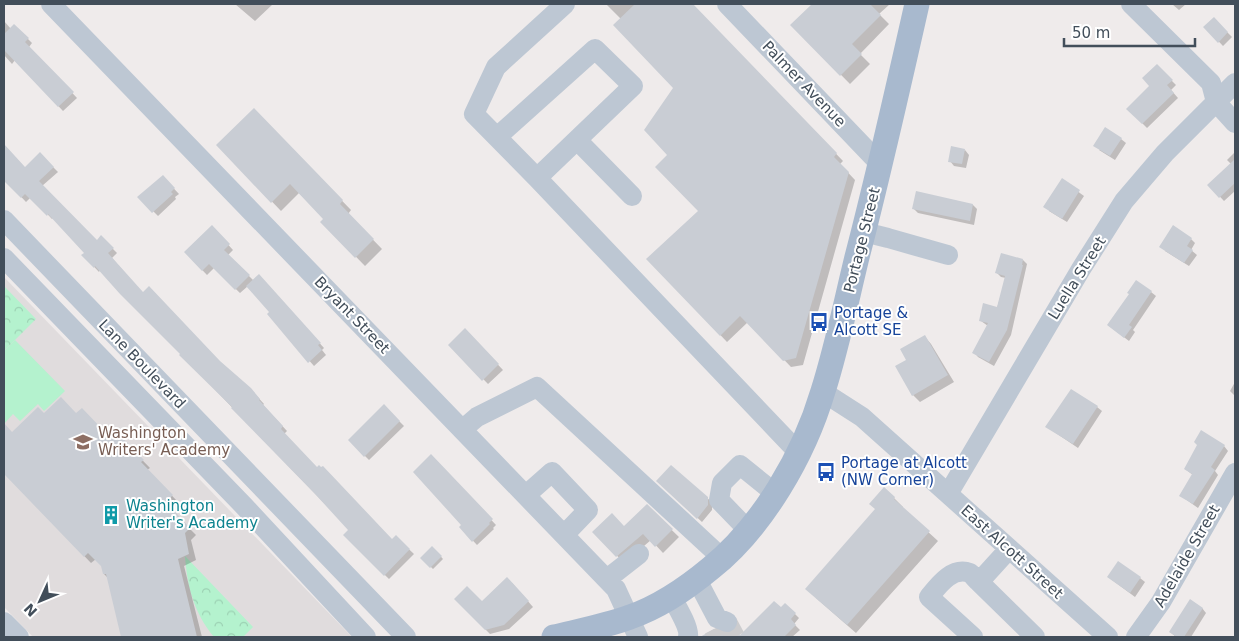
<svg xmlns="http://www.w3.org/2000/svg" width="1239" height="641" font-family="'DejaVu Sans',sans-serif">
<defs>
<pattern id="forest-crowns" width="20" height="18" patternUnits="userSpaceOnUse" patternTransform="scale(1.25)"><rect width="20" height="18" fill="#b4f2ce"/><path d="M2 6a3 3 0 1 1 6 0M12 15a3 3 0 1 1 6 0" fill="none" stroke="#9cd1b3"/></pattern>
</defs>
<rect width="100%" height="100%" fill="#efebeb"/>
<!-- education -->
<path fill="#e0dcdd" d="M4,277L352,637H33L4,607Z"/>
<!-- grass -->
<path fill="#b4f2ce" d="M15,340L65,391L44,411L38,404L20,421L13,414L4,424V351Z"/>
<!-- forest -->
<path fill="url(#forest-crowns)" d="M4,286L36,319L4,351Z
M185,556L253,627L243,637H214C194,613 187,586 185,556Z"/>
<!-- shadow -->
<path fill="#0003" d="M235,4H273L255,21Z
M606,4H691L843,161L840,164L855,180L803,365L791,367L748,322L727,342L648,259L699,211L669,155L675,88L621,19Z
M813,4H890L879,14L889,24L860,54L870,64L850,84L792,25Z
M1172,4H1186L1179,10Z
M1214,19L1232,37L1223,46L1205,27Z
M4,21L11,29L14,25L32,43L29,47L77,98L63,111L15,60L12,64L4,55Z
M1157,66L1176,85L1171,90L1178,98L1147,128L1128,109L1151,86Z
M254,110L351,210L348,214L382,249L365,266L322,222L325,219L299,193L281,211L218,145Z
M1121,139L1126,143L1115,160L1099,150Z
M4,145L25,168L40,154L58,172L42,186L97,241L101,237L117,253L112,258L143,294L255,394L264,404L263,405L287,431L284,434L317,469L392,541L396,537L414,554L389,579L344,535L350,530L100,270L99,272L83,255L85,253L53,218L52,219L31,197L26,202L9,184L10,183L4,176Z
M965,150L969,155L966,168L954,166L950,161Z
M1235,152V191L1224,201L1209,185L1231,164L1227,160Z
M163,177L179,194L175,197L176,199L158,216L139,197Z
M1062,180L1084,196L1067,222L1049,211Z
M973,205L977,209L974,225L918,213L913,208Z
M212,227L233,250L228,255L254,281L263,280L324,348L322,350L326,355L314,366L269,315L271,312L248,286L240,293L214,268L207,275L185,252Z
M1191,239L1195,243L1191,250L1197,255L1189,266L1165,251Z
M1023,260L1027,264L1011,335L994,366L978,357L974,352L988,326L981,321L997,308L1006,278L1001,277L997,273Z
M1151,292L1156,296L1133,330L1135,332L1129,341L1108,325Z
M465,330L503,370L488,384L450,345Z
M925,337L931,344L954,382L920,402L913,395L908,360Z
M1235,382V396L1230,391Z
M384,406L404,426L369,460L349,440Z
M1097,407L1102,411L1078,448L1047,427Z
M44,415H76L105,434L111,428L150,468L147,470L179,503L171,510L196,535L191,540L196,560L184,566L202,637H122L108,578L104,574L102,565L96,559L91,563L4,472V427L5,426L12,433Z
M1224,446L1228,451L1215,471L1218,475L1198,508L1181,496L1193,475L1185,469Z
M431,456L496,525L493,528L494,529L477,545L460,527L463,525Z
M658,481L707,498L712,502V510L702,522Z
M894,498L903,507L902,508L938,541L856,633L816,598Z
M647,506L679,537L663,553L651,540L624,563L594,532L625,527Z
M432,547L443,559L433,569L422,558Z
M1108,577L1140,578L1145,582L1135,597Z
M512,583L533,607L509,629L490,634L455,599L482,603Z
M785,604L799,618L794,624L800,630L792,637H751L752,626L781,609Z
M1202,608L1206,613L1191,637H1176L1170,632Z"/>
<!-- building -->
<path fill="#c9cdd4" d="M635,4H693L837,153L834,157L849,172L796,358L783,361L740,316L720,336L646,259L698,211L655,167L667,155L644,130L673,88L613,25Z
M812,4H870L881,15L852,44L862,54L840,76L790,25Z
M1214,17L1228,32L1218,43L1203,27Z
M14,24L29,38L25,42L74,92L58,107L4,50V34Z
M1157,64L1173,80L1167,85L1174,93L1142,124L1126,109L1149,86L1142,78Z
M254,108L343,200L340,204L374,239L355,258L320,222L323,219L290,184L271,203L216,145Z
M1105,127L1122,138L1110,156L1093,146Z
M4,144L25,167L40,152L54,167L39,181L97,240L101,235L114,248L108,253L143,292L149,286L220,361L251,388L260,399L259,400L283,426L281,429L317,467L319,465L321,467L323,466L392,539L396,535L410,549L384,576L343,535L348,530L316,495L231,408L232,407L179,355L180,354L120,294L95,266L94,268L81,255L84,253L48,214L47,216L25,194L21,198L4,181Z
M951,146L965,149L962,164L948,162Z
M1235,159V183L1219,198L1207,185Z
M163,175L175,188L171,192L173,194L152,213L137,197Z
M1062,178L1080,190L1062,219L1043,207Z
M916,191L973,204L970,221L912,209Z
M212,225L230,244L224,250L250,275L235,290L209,264L202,271L184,252Z
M1173,225L1192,238L1187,246L1193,250L1184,263L1159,247Z
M1001,253L1023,259L1022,265H1023L1007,330L989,362L972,353L988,323L979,321L983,303L997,307L1005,276L995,273Z
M259,274L321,343L318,345L322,350L308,363L267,314L269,312L246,286Z
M1136,280L1152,291L1129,325L1132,327L1124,338L1107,325L1129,294L1127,293Z
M465,328L499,364L482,381L448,345Z
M925,335L948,375L912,396L895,366L906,360L900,349Z
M1071,389L1098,406L1073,444L1045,427Z
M61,397L76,413L82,408L105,432L111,426L144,460L141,462L173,495L166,502L190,528L185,533L189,554L178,559L197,637H121L106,574H103L101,566L88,553L84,557L4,474V423L12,432L38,407L44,413Z
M384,404L400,421L364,457L348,440Z
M1201,430L1225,445L1211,467L1215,470L1193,504L1179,496L1192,474L1184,469L1197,445L1194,442Z
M431,454L493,519L489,523L490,524L472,542L459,527L461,525L413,472Z
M671,465L708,497V505L697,519L656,481Z
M884,487L895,497L894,499L930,531L847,625L805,589L875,509L869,504Z
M647,504L673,529L655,547L643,534L616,557L592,532L612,513L624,526Z
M432,546L442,556L430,568L420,558Z
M1118,561L1141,577L1130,593L1107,577Z
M507,577L529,601L504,625L485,630L454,599L467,586L482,601Z
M1190,599L1203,608L1184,637H1177L1169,632Z
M774,601L781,607L785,603L796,613L791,619L796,625L784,637H700L714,629L728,634L737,629L740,635Z"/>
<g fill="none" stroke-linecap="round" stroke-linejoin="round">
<!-- minor-tunnel -->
<path stroke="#ccccce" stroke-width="20" stroke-dasharray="20 10" stroke-linecap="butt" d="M727,622L735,637
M714,629L718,637"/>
<!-- minor -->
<path stroke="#bdc7d3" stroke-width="20" d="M51,4L616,589L638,637
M565,4L496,67L474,114L537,178L798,452
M727,4L881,165
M1131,4L1211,83L1216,102L1235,123
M497,137L595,49L633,86L537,178
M577,140L632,196
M4,220L406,637
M864,232L888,238L948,255
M4,258L244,506L366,637
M823,392L862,417L1108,637
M463,429L477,417L537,387L722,558
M948,494L1081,269L1124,201L1165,153L1235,83
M526,495L552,472L588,510L564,535
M748,530L719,500L722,483L740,465L776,494
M1009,549L979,582L1035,637
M696,578L717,618L727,622
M607,579L639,554
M671,596C676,605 690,628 688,637
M4,622L19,637
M973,637L929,597C938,586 952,566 970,573C973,575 976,580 979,582
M1136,637L1161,602L1235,473"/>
<!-- major -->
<path stroke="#a8b9ce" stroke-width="25" d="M554,637C579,631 606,626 630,617C659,607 687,588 711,568C763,526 804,455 823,391C837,347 846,302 857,257C879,173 898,88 917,4"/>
</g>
<!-- icons -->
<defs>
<g id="bus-bare" transform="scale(1.5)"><path d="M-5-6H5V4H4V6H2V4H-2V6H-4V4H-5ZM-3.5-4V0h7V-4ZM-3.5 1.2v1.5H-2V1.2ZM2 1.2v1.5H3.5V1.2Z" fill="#1a4fb4" stroke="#fff" stroke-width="2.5" paint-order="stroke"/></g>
<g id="school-bare" transform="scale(1.5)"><path d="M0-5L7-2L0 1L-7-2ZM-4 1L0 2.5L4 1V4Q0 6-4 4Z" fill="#8d6e63" stroke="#fff" stroke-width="2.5" paint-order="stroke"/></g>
<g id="building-bare" transform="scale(1.5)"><path d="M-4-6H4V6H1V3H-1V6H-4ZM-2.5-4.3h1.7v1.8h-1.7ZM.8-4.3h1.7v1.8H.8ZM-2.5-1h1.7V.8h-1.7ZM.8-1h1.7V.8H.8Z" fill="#0f9aa8" stroke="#fff" stroke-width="2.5" paint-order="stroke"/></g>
</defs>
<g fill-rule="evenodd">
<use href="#bus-bare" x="819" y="322"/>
<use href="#school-bare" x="83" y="442"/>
<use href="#bus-bare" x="826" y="472"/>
<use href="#building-bare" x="111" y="515"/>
</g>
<g text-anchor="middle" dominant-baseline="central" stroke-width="4" stroke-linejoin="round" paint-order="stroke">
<!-- street labels -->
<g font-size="15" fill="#424e5a" stroke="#fff">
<text transform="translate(804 84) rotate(46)">Palmer Avenue</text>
<text transform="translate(862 240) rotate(-76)">Portage Street</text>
<text transform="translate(1077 278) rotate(-58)">Luella Street</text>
<text transform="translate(352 315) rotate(46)">Bryant Street</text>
<text transform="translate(142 364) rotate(46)">Lane Boulevard</text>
<text transform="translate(1012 552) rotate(42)">East Alcott Street</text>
<text transform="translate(1187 556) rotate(-60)">Adelaide Street</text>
</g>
<!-- transit labels -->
<g font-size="15" fill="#164399" stroke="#fff" text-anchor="start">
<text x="834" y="313">Portage &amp;<tspan x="834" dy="17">Alcott SE</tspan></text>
<text x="841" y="463">Portage at Alcott<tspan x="841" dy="17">(NW Corner)</tspan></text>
</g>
<!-- education labels -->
<g font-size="15" fill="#785e54" stroke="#fff" text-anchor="start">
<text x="98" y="433">Washington<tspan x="98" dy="17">Writers' Academy</tspan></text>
</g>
<!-- culture labels -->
<g font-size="15" fill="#0d838f" stroke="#fff" text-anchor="start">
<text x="126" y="506">Washington<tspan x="126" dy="17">Writer's Academy</tspan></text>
</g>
</g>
<!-- border -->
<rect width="1239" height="641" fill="none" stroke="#424e5a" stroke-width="10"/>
<!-- north arrow -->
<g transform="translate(40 601) rotate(226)" stroke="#ffffff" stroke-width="4" paint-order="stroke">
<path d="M0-4L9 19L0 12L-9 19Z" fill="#424e5a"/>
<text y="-8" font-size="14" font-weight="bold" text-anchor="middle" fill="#424e5a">N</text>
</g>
<!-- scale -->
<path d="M1064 38v8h131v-8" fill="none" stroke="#424e5a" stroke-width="2.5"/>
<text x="1072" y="38" font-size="15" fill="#424e5a" stroke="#ffffff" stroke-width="4" paint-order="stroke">50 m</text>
</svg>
